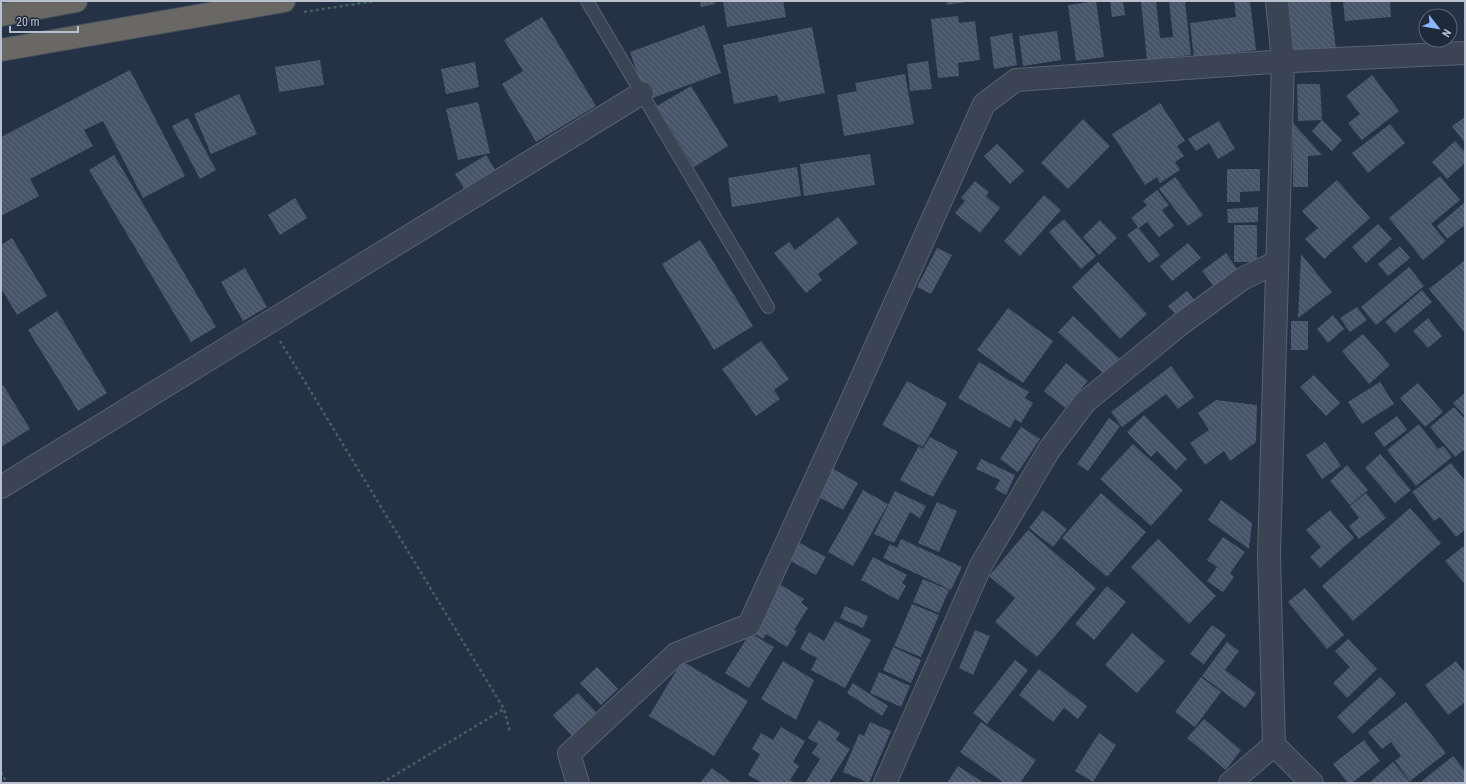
<svg xmlns="http://www.w3.org/2000/svg" width="1466" height="784" font-family="'Roboto Condensed',sans-serif">
<defs>
<pattern id="building-back-hatch" width="6" height="6" patternUnits="userSpaceOnUse"><rect width="6" height="6" fill="#47546a"/><path d="M-1 5l2 2M0 0l6 6M5-1l2 2" fill="none" stroke="#5f6b7e"/></pattern>
</defs>
<rect width="100%" height="100%" fill="#253245"/>
<!-- building -->
<path fill="url(#building-back-hatch)" d="M700,1H715V4L701,7Z
M723,1H783L786,17L727,27Z
M946,1H966V2L947,5Z
M1096,1L1104,57L1076,61L1068,5Z
M1110,1H1123L1125,15L1112,17Z
M1141,1H1156L1160,38L1173,37L1169,1H1185L1191,55L1147,60Z
M1234,1H1250L1256,50L1194,58L1190,23L1236,17Z
M1286,1H1330L1336,49L1293,55Z
M1343,1H1390L1391,17L1345,21Z
M958,16L959,23L975,21L980,60L958,63L959,76L938,78L931,19Z
M542,17L596,106L536,142L502,84L523,71L504,40Z
M704,25L721,73L647,100L630,52Z
M812,27L825,93L779,102L777,95L734,104L723,45Z
M1057,31L1061,60L1023,66L1019,36Z
M1012,33L1017,65L994,69L990,37Z
M320,60L324,85L279,92L275,67Z
M928,61L932,89L910,91L907,64Z
M475,62L479,87L446,94L441,69Z
M130,70L185,176L143,198L103,121L84,130L93,146L30,179L39,196L1,216V137Z
M905,74L914,124L844,136L837,95L857,91L855,83Z
M1372,75L1399,111L1362,140L1348,123L1360,114L1346,96Z
M1297,84H1320L1322,120L1298,121Z
M691,86L728,146L694,167L657,106Z
M239,94L257,134L211,154L194,114Z
M478,102L490,153L458,160L446,109Z
M1160,103L1185,141L1177,146L1184,156L1175,162L1180,170L1160,183L1157,177L1145,185L1112,134Z
M1465,117V143L1452,126Z
M188,118L216,170L200,179L172,126Z
M1083,119L1110,146L1068,189L1041,163Z
M1322,120L1342,140L1332,151L1312,131Z
M1219,121L1235,149L1218,159L1209,143L1196,151L1188,139Z
M1293,123L1322,155L1308,156V187H1293Z
M1390,124L1405,143L1368,173L1352,153Z
M1455,141L1465,152V163L1447,179L1432,162Z
M997,144L1024,171L1010,184L984,156Z
M870,154L875,185L804,196L800,164Z
M114,155L216,327L191,342L89,170Z
M486,155L496,171L465,190L455,174Z
M797,167L801,196L732,207L728,178Z
M1227,169H1260V191L1240,192V202H1227Z
M1440,176L1460,200L1431,224L1446,241L1423,260L1389,218Z
M1175,177L1203,215L1188,226L1159,189Z
M1337,180L1370,218L1324,259L1305,239L1318,228L1302,211Z
M975,181L989,192L986,196L1000,208L980,233L955,213L965,201L961,198Z
M1157,190L1169,205L1162,210L1174,226L1159,237L1147,222L1139,228L1131,218L1147,205L1143,201Z
M1044,195L1061,210L1020,256L1004,241Z
M295,198L307,218L280,235L268,215Z
M1465,202V225L1447,239L1437,226Z
M1258,207V222L1228,223L1227,209Z
M838,217L858,243L818,274L822,280L806,293L774,253L789,242L795,250Z
M1064,219L1096,256L1081,269L1049,232Z
M1100,220L1117,238L1099,255L1083,237Z
M1378,224L1392,239L1366,263L1352,247Z
M1234,225H1257V262H1234Z
M1138,227L1160,255L1149,263L1127,235Z
M12,238L47,296L17,315L1,288V245Z
M700,240L753,326L714,350L662,264Z
M1188,243L1201,258L1172,281L1160,266Z
M1400,246L1410,258L1388,276L1378,264Z
M937,248L952,255L931,294L917,287Z
M1226,253L1239,272L1216,289L1202,271Z
M1301,254L1332,292L1298,318Z
M1465,260V333L1429,289Z
M1098,262L1147,314L1120,339L1072,287Z
M1409,267L1424,286L1376,325L1361,307Z
M245,268L267,307L243,321L221,282Z
M1422,290L1432,302L1395,333L1385,322Z
M1187,291L1195,301L1177,316L1168,306Z
M1357,307L1367,320L1350,332L1340,318Z
M1008,308L1053,341L1023,383L977,350Z
M57,311L107,393L78,411L28,330Z
M1333,315L1344,329L1328,343L1317,329Z
M1073,316L1122,361L1107,377L1058,332Z
M1428,318L1442,336L1428,348L1413,331Z
M1291,321H1308V350H1291Z
M1363,334L1390,365L1369,384L1342,351Z
M761,341L789,379L774,390L780,399L756,416L722,369Z
M979,362L1029,392L1025,398L1033,403L1021,423L1015,419L1010,428L958,398Z
M1066,363L1088,381L1065,408L1044,391Z
M1171,366L1194,397L1178,409L1166,394L1122,427L1111,412Z
M1314,375L1340,403L1326,416L1300,387Z
M907,381L947,403L923,447L882,425Z
M1380,382L1394,404L1362,424L1348,402Z
M1418,383L1443,412L1425,427L1400,398Z
M3,385L30,429L1,447V387Z
M1465,393V416L1453,403Z
M1216,400L1257,405L1256,442L1230,461L1224,451L1205,465L1190,443L1209,430L1198,413Z
M1454,407L1465,419V449L1455,457L1430,427Z
M1144,415L1187,459L1176,470L1157,451L1151,457L1127,432Z
M1397,416L1407,430L1384,447L1374,433Z
M1109,418L1120,426L1088,471L1077,464Z
M1419,424L1438,449L1443,446L1452,457L1416,486L1387,450Z
M1021,427L1040,439L1018,472L1000,459Z
M930,437L958,452L933,497L900,480L919,446L923,449Z
M1325,442L1341,466L1322,479L1306,455Z
M1133,444L1183,490L1151,526L1100,479Z
M1380,454L1411,490L1395,503L1365,468Z
M981,459L1015,475L1006,495L995,489L1000,480L976,469Z
M1451,463L1465,481V530L1456,537L1440,517L1434,521L1412,492Z
M1347,465L1368,490L1350,505L1330,481Z
M830,467L858,483L843,510L815,495Z
M863,490L888,504L853,566L828,552Z
M895,491L926,506L920,518L910,512L894,543L874,534Z
M1101,493L1146,532L1107,577L1062,538Z
M1366,493L1386,518L1359,539L1349,526L1359,518L1350,506Z
M1221,500L1252,523L1249,549L1208,520Z
M937,502L957,511L939,552L918,543Z
M1410,508L1441,543L1353,621L1322,586Z
M1043,510L1067,529L1053,547L1029,528Z
M1330,510L1354,538L1320,568L1310,557L1321,547L1306,530Z
M1028,530L1096,588L1037,657L995,622L1015,598L989,576Z
M1223,537L1245,552L1230,573L1234,577L1223,592L1207,581L1217,567L1207,560Z
M901,539L962,567L951,590L883,558L890,544L897,548Z
M1158,539L1216,596L1189,624L1131,567Z
M798,542L826,557L816,575L789,560Z
M1465,545V584L1445,561Z
M873,557L907,575L902,583L906,586L898,600L861,580Z
M923,579L949,590L939,613L913,602Z
M781,585L804,599L801,603L808,608L794,630L797,631L787,647L766,634L763,639L752,632Z
M1107,586L1126,602L1094,640L1075,624Z
M1305,588L1344,635L1327,649L1288,602Z
M912,604L939,615L921,657L894,646Z
M845,606L868,616L863,628L840,618Z
M835,621L871,640L845,688L811,670L817,658L800,649L809,632L824,641Z
M1212,625L1226,635L1204,664L1190,654Z
M975,630L990,636L973,675L959,668Z
M750,633L774,647L749,688L725,673Z
M1132,633L1165,661L1137,693L1105,665Z
M1348,639L1377,669L1347,698L1333,683L1350,667L1335,651Z
M1227,642L1239,651L1225,670L1256,693L1245,708L1202,676Z
M893,647L921,660L911,683L883,670Z
M1015,660L1028,670L987,724L973,713Z
M682,661L748,701L714,756L649,716Z
M783,661L814,680L796,720L761,699Z
M1456,661L1465,673V702L1448,715L1425,685Z
M597,667L618,689L601,705L580,683Z
M1039,669L1087,706L1078,719L1064,708L1053,722L1019,695Z
M879,672L910,686L901,707L870,693Z
M1201,677L1221,692L1195,727L1175,712Z
M1380,677L1396,694L1353,734L1337,717Z
M853,683L888,706L882,716L847,693Z
M578,693L597,713L572,736L553,715Z
M1406,702L1446,753L1410,781L1395,761L1401,756L1391,742L1382,749L1368,732Z
M1204,719L1241,750L1226,770L1187,738Z
M819,720L840,733L836,740L850,749L829,783H805L820,759L812,753L818,744L808,738Z
M870,722L891,731L869,783L843,772L859,734L864,736Z
M981,722L1036,760L1020,783H1004L960,752Z
M781,727L805,741L793,762L799,766L790,780L795,783H762L748,775L760,754L752,749L761,733L773,740Z
M1099,733L1116,745L1093,782L1075,771Z
M1364,740L1380,761L1352,783H1348L1333,764Z
M1453,756L1465,771V783H1424L1422,781Z
M1393,762L1411,783H1369Z
M958,766L984,783H947Z
M712,768L732,783H700Z"/>
<g fill="none" stroke-linecap="round" stroke-linejoin="round">
<!-- service casing -->
<g stroke="#586272" stroke-width="14">
<path id="service" d="M587,1L768,307"/>
</g>
<!-- minor casing -->
<g stroke="#586272" stroke-width="24">
<path id="minor" d="M1277,1L1283,61L1269,555L1274,745L1312,783
M1,487L642,93
M578,783L569,754L676,654L749,625L850,404L984,104L1016,80L1272,62L1465,53
M885,783L981,565L1049,450L1085,402L1182,323L1242,279L1277,262
M1230,783L1274,745"/>
</g>
<!-- trunk casing -->
<g stroke="#444f5f" stroke-width="24">
<path id="trunk" d="M1,15L76,1
M1,50L284,1"/>
</g>
<!-- path -->
<path stroke="#465f62" stroke-width="2.5" stroke-dasharray="3 3" stroke-linecap="butt" d="M304,12L375,1
M280,341L504,709L510,732
M1,772L7,783
M382,783L504,709"/>
<!-- service -->
<use href="#service" stroke="#3a4455" stroke-width="12"/>
<!-- minor -->
<use href="#minor" stroke="#3a4455" stroke-width="22"/>
<!-- trunk -->
<use href="#trunk" stroke="#6a6865" stroke-width="22"/>
</g>
<!-- border -->
<rect width="1466" height="784" fill="none" stroke="#b8c0ce" stroke-width="4"/>
<!-- north arrow -->
<g transform="translate(1438 28) rotate(121)"><circle r="19" fill="#1e293a" stroke="#5c6575"/>
<path d="M0-3L7 15L0 10L-7 15Z" fill="#8bb5ff"/>
<text y="-6" font-size="11" font-weight="bold" text-anchor="middle" fill="#b8c0ce">N</text>
</g>
<!-- scale -->
<path d="M10 26v6h68v-6" fill="none" stroke="#b8c0ce" stroke-width="2"/>
<text x="16" y="26" font-size="12" fill="#b8c0ce" stroke="#1e293a" stroke-width="3" paint-order="stroke">20 m</text>
</svg>
